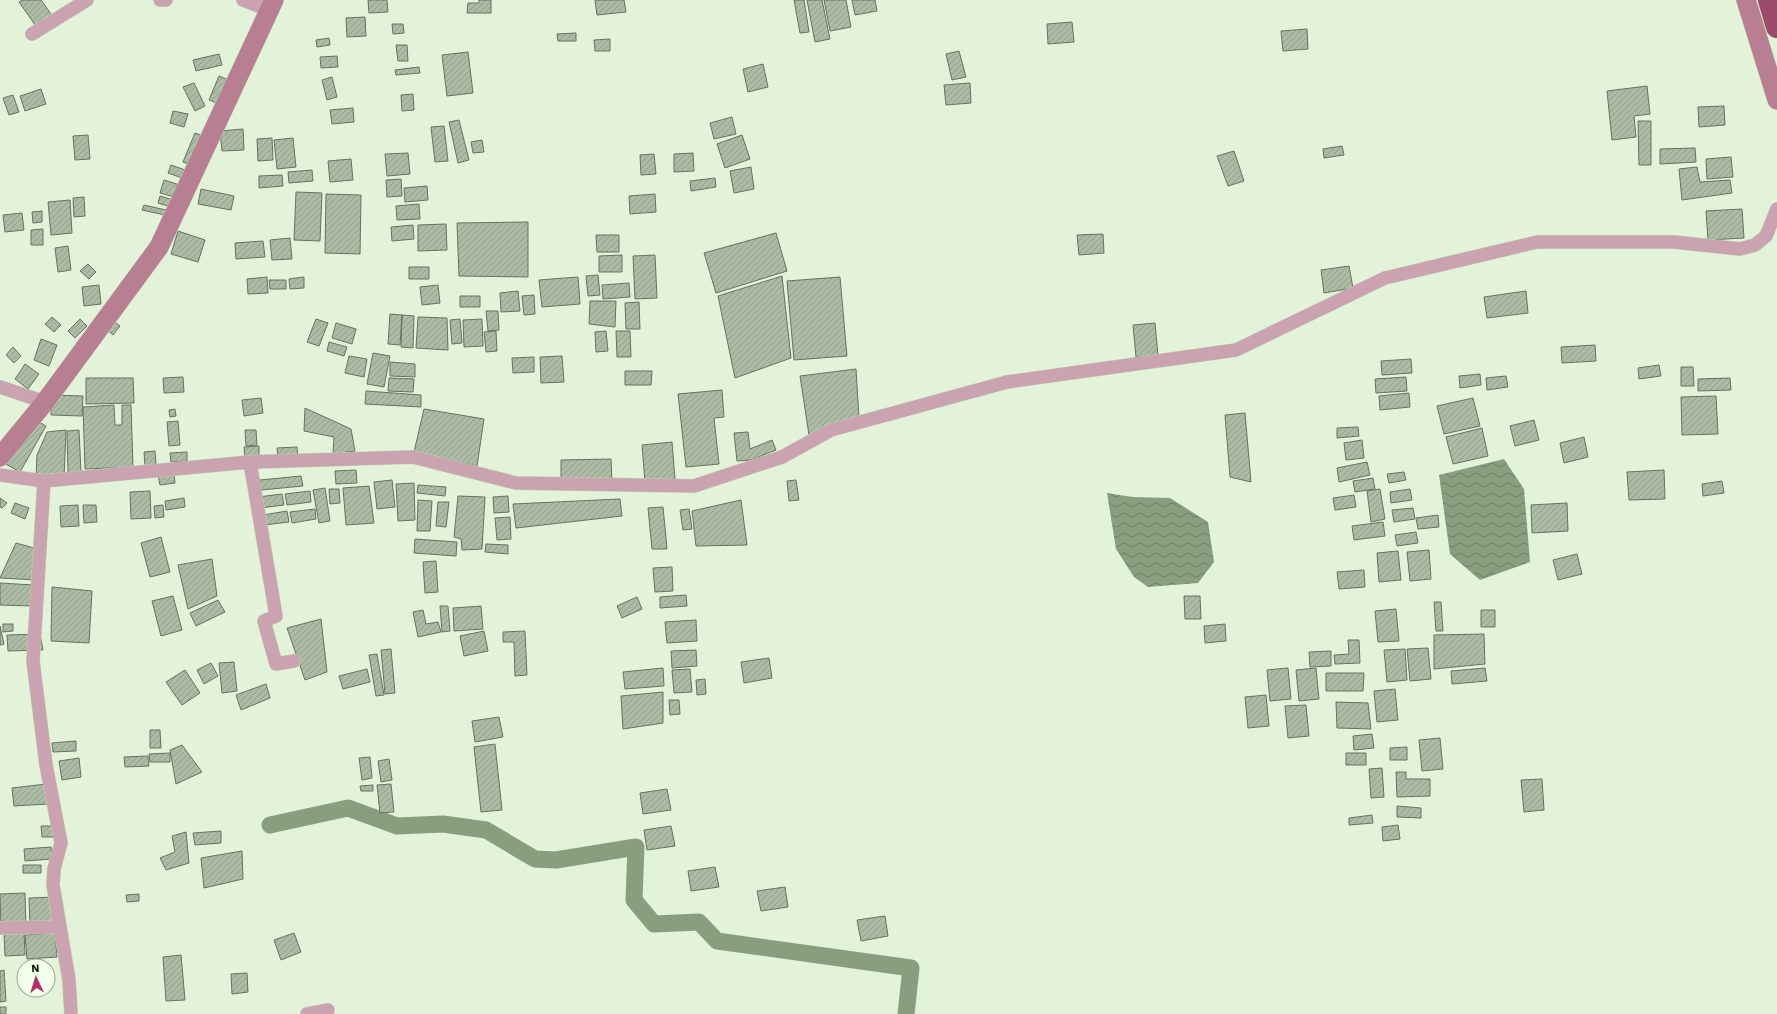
<svg xmlns="http://www.w3.org/2000/svg" width="1777" height="1014" font-family="'Work Sans',sans-serif">
<defs>
<pattern id="water-waves" width="16" height="10" patternUnits="userSpaceOnUse"><rect width="16" height="10" fill="#889e7e"/><path d="M0 5q4-4 8 0t8 0" fill="none" stroke="#6e8066"/></pattern>
<pattern id="building-hatch" width="6" height="6" patternUnits="userSpaceOnUse"><rect width="6" height="6" fill="#acbca4"/><path d="M-1 1l2-2M0 6l6-6M5 7l2-2" fill="none" stroke="#93a18c"/></pattern>
</defs>
<rect width="100%" height="100%" fill="#e2f3da"/>
<!-- water -->
<path fill="url(#water-waves)" d="M1504,459L1524,489L1530,562L1480,580L1450,554L1439,475Z
M1107,493L1132,497L1170,498L1208,522L1214,562L1198,583L1148,587L1134,577L1116,549Z"/>
<g fill="none" stroke-linecap="round" stroke-linejoin="round">
<!-- canal -->
<path stroke="#889e7e" stroke-width="17" d="M270,825L348,808L397,826L443,824L486,830L535,859L556,860L636,847L634,900L654,924L699,922L717,941L911,968L906,1014"/>
</g>
<!-- building -->
<path fill="url(#building-hatch)" stroke="#64735d" d="M22,0H41L56,21L40,32L19,2Z
M368,0H387L388,12L369,13Z
M479,0H491V13H467L468,3H479Z
M595,0H624L626,12L597,15Z
M794,0H804L809,32L800,33Z
M807,0H822L830,39L815,42Z
M824,0H846L851,27L830,31Z
M852,0H875L877,11L855,15Z
M365,17L366,36L347,37L346,18Z
M1072,22L1074,42L1048,44L1047,24Z
M392,24H403L404,33L393,34Z
M1307,29L1308,49L1283,51L1281,31Z
M576,33V41H558L557,34Z
M329,38L330,45L317,47L316,40Z
M610,39V51H595L594,40Z
M396,45H407L408,61H398Z
M959,51L966,77L952,80L946,54Z
M468,52L473,93L447,96L442,55Z
M219,54L222,65L196,71L193,60Z
M337,56L338,67L321,68L320,57Z
M763,64L768,87L748,92L743,69Z
M419,67L420,73L396,75L395,70Z
M219,76L229,80L219,104L209,100Z
M332,77L337,97L327,100L322,80Z
M194,83L205,106L195,111L183,87Z
M970,83L971,103L946,105L944,85Z
M1647,86L1650,114L1634,116L1636,137L1612,140L1607,91Z
M41,89L46,104L25,111L20,96Z
M413,94L414,110L402,111L401,95Z
M13,95L19,112L9,115L3,98Z
M1724,106L1725,125L1699,127L1698,107Z
M353,108L354,122L332,124L330,110Z
M173,111L188,114L184,127L170,123Z
M732,117L736,134L714,139L710,123Z
M459,120L469,160L458,163L449,122Z
M1638,121H1651V165H1639Z
M444,126L448,161L435,162L431,127Z
M243,129L244,150L222,151L220,131Z
M195,133L203,136L191,165L183,162Z
M88,135L90,159L75,160L73,136Z
M742,135L750,159L725,168L717,144Z
M272,138L273,160L258,161L257,139Z
M293,138L296,167L277,169L274,140Z
M482,140L484,152L473,153L471,142Z
M1342,146L1344,155L1324,158L1323,149Z
M1695,148L1696,162L1660,164V149Z
M1234,151L1244,181L1228,186L1217,156Z
M408,153L410,174L387,176L385,154Z
M693,153L694,171L674,172V154Z
M654,154L656,174L641,175L640,155Z
M1731,157L1733,177L1707,179L1706,159Z
M351,159L353,180L330,182L328,161Z
M171,165L188,171L185,179L168,173Z
M751,167L754,189L734,193L730,171Z
M1697,167L1700,182L1730,180L1732,193L1682,200L1679,169Z
M312,170L313,181L289,183L288,172Z
M282,175L283,186L259,188V176Z
M715,178L716,187L691,191L690,181Z
M401,179L402,196L387,197L386,180Z
M164,180L177,184L174,197L160,193Z
M427,186L428,200L405,202L404,188Z
M201,189L234,196L231,210L198,204Z
M296,192L322,193L320,241L294,240Z
M326,194L361,195L360,254L325,253Z
M655,194L656,212L630,214L629,196Z
M160,196L173,200L171,207L158,203Z
M84,197L85,216L74,217L73,198Z
M70,200L72,233L51,235L48,202Z
M419,204L420,219L397,220L396,206Z
M144,205L166,210L165,215L142,210Z
M1742,209L1744,238L1708,240L1706,211Z
M42,211V222L33,223L32,212Z
M22,213L24,230L5,232L3,215Z
M528,222V277L459,276L457,223Z
M446,224L447,250L418,251V225Z
M413,225L414,239L392,241L391,227Z
M43,229V245H31V230Z
M178,231L205,240L198,262L171,254Z
M776,233L787,271L716,293L704,253Z
M1103,234L1104,253L1079,255L1077,235Z
M596,235H619V252H597Z
M290,238L292,259L272,260L270,240Z
M263,241L265,257L236,259L235,243Z
M68,246L71,270L58,272L55,248Z
M622,255V272H599V256Z
M655,255L657,298L635,299L633,256Z
M88,264L96,272L89,279L80,271Z
M1349,266L1353,288L1324,293L1321,270Z
M409,267H429V279H409Z
M598,275L600,295L588,296L586,276Z
M782,276L791,358L735,378L718,296Z
M267,277L268,293L248,294L247,279Z
M304,277V288L290,289L289,279Z
M578,277L580,304L542,307L539,280Z
M840,277L847,356L794,360L787,281Z
M269,280H286V289H270Z
M629,283L630,297L603,299L602,285Z
M99,285L101,304L84,306L82,287Z
M438,285L440,303L422,305L420,287Z
M518,291L520,311L501,312L500,293Z
M1526,291L1528,313L1487,318L1484,297Z
M534,295L535,314L524,315L522,296Z
M460,296H480V307H460Z
M590,301H616L615,327L589,324Z
M639,302L640,329H626L625,303Z
M486,311H498L499,330L488,331Z
M390,314L402,315L400,345L388,344Z
M402,315L414,316L413,348L401,347Z
M52,317L61,325L54,332L45,324Z
M418,317L447,318L448,350L416,348Z
M109,318L120,326L113,335L103,326Z
M80,319L87,326L75,338L68,331Z
M316,319L328,323L319,346L307,342Z
M460,319L462,343L452,344L450,320Z
M482,319L483,346L464,347L463,320Z
M336,323L356,329L352,344L332,338Z
M1155,323L1158,356L1136,357L1133,325Z
M496,331L497,351L486,352L484,332Z
M606,331L608,351L596,352L595,332Z
M616,331H630L631,357H617Z
M41,339L57,345L49,366L34,360Z
M329,342L347,347L344,356L327,351Z
M1595,345L1596,361L1562,363L1561,347Z
M13,347L21,356L14,363L6,355Z
M373,353L390,356L384,387L367,384Z
M349,356L367,359L364,377L345,373Z
M562,356L564,382L541,383L540,357Z
M534,357V372L513,373L512,358Z
M1411,359L1412,373L1382,375L1381,361Z
M390,362L415,364V377L390,376Z
M25,364L39,374L28,389L15,379Z
M1659,365L1661,376L1639,379L1638,368Z
M1681,367H1693L1694,386H1681Z
M856,369L859,418L809,435L800,376Z
M625,371H652L651,385H625Z
M1480,374L1481,385L1460,388L1459,376Z
M1506,376L1508,387L1487,390L1486,378Z
M183,377L184,392L164,393L163,378Z
M1406,377L1407,391L1376,393L1375,379Z
M86,378H133L134,403L86,404Z
M389,378L414,379L413,392L388,391Z
M1730,378L1731,390L1698,391V379Z
M722,390L724,417L714,418L719,464L686,467L678,394Z
M366,391L421,395V407L365,404Z
M1409,393L1410,407L1380,410L1379,396Z
M51,395L83,396L82,416L51,415Z
M1716,396L1718,434L1682,435L1681,397Z
M261,398L263,413L244,416L242,400Z
M1473,398L1480,426L1444,434L1437,406Z
M114,405L115,425H122V405H131L133,467L85,469L83,407Z
M305,408L351,429L355,451L333,454L334,437L304,431Z
M175,409L176,416L170,417L169,410Z
M424,409L484,419L477,466L414,452Z
M1245,413L1251,482L1230,477L1225,415Z
M28,416L46,426L20,472L2,462Z
M1534,420L1539,440L1515,446L1510,426Z
M178,421L180,445L169,446L167,422Z
M1358,427L1359,436L1337,438V428Z
M1482,428L1488,456L1453,464L1446,437Z
M66,430L64,479L36,477L37,455L47,432Z
M79,430L81,472L68,473L67,431Z
M245,430H256L257,445L246,446Z
M748,432L750,449L772,440L776,450L751,460L737,461L734,433Z
M1584,437L1588,457L1564,463L1560,443Z
M1362,440L1364,458L1346,460L1344,443Z
M672,442L675,479L645,482L642,445Z
M259,446V457L245,458L244,447Z
M297,447L298,459L278,460L277,448Z
M155,451L156,465L145,466L144,452Z
M187,452V461L171,462L170,453Z
M611,459L612,481L561,482V460Z
M1367,462L1370,475L1339,482L1337,468Z
M356,470L357,483L336,484L335,471Z
M1664,470L1665,499L1629,500L1627,472Z
M1404,472L1406,480L1389,483L1387,474Z
M174,473L175,483L160,485L158,475Z
M301,476L303,486L261,490L260,480Z
M1373,478L1375,489L1355,492L1353,481Z
M392,480L395,507L377,509L374,482Z
M796,480L799,500L789,501L787,481Z
M1722,481L1724,493L1703,496L1702,484Z
M414,483L415,520L398,521L396,484Z
M418,485L446,487L445,496L417,493Z
M369,486L374,523L346,525L343,488Z
M325,488L330,521L319,523L313,490Z
M329,489H339L340,503L330,504Z
M1380,489L1385,519L1371,522L1367,491Z
M1410,489L1412,500L1391,503L1390,492Z
M150,491L151,518L131,519L130,492Z
M310,491L311,502L287,505L285,494Z
M282,494L284,505L260,508L258,497Z
M1354,495L1356,507L1335,510L1333,498Z
M458,496L485,497L482,549L462,550L461,539L454,537Z
M508,496L509,512L494,513L493,497Z
M0,498L7,503L2,508L0,507Z
M184,498L185,507L166,510L165,501Z
M620,499L622,516L516,528L513,504Z
M418,500L432,501L430,531H417Z
M741,500L747,545L696,546L692,511Z
M438,502H449L446,527L436,526Z
M15,503L29,508L25,519L11,513Z
M1567,503L1568,531L1532,533L1531,505Z
M78,505L79,526L61,527L60,506Z
M83,505H96L97,522L84,523Z
M163,505L164,517L155,518L154,506Z
M663,507L667,549H652L648,508Z
M1413,508L1415,519L1394,522L1392,510Z
M315,509L316,519L292,523L290,512Z
M689,509L692,529L683,530L680,510Z
M287,511L289,522L264,525L263,515Z
M1438,515L1439,527L1418,529L1416,518Z
M510,517L511,539L497,540L495,518Z
M1383,522L1385,536L1354,540L1352,526Z
M1416,532L1418,543L1397,546L1395,535Z
M161,537L170,572L150,577L141,543Z
M415,539L457,542L456,556L414,553Z
M16,543L45,551L37,580L0,578Z
M486,544L508,545V554L485,552Z
M1429,550L1431,579L1410,581L1407,552Z
M1398,551L1401,580L1379,582L1377,553Z
M1577,554L1582,574L1558,580L1553,560Z
M212,559L217,596L188,609L178,565Z
M436,561L438,592L425,593L423,562Z
M672,567L673,591L655,592L653,568Z
M1364,570L1365,587L1339,589L1337,572Z
M0,583L34,585L33,606L0,605Z
M52,587L92,591L89,643L51,641Z
M686,595L687,606L660,608V597Z
M173,596L182,630L161,636L152,601Z
M1184,596H1200L1201,619H1185Z
M637,597L642,609L622,618L617,606Z
M218,600L225,612L196,626L190,613Z
M1434,602H1441L1443,631H1436Z
M440,606H448L450,631L442,632Z
M481,606L483,629L454,631L453,608Z
M1396,609L1399,641L1378,642L1375,611Z
M423,610L426,624L438,622L441,632L418,637L413,612Z
M1481,610H1495V627H1481Z
M321,619L327,672L305,680L287,628Z
M696,620L697,641L667,643L665,622Z
M3,624H13V631L3,632Z
M1225,624L1226,641L1205,643L1204,626Z
M0,626L4,644L0,645Z
M484,631L488,651L464,656L460,636Z
M525,631L527,675L515,676L514,642H503V632Z
M40,634L43,650L8,651L7,635Z
M1484,634L1485,664L1434,669V635Z
M1348,640H1359L1360,663L1335,664L1334,655L1349,654Z
M1428,648L1431,679L1410,681L1407,649Z
M391,649L395,693L385,694L381,650Z
M1405,649L1407,680L1387,682L1384,650Z
M696,650L697,666L672,668L671,651Z
M1331,651V666L1310,667L1309,652Z
M377,654L384,695L376,696L369,655Z
M769,658L772,678L744,683L741,662Z
M234,662L237,691L222,693L219,663Z
M211,663L218,676L204,684L197,670Z
M663,668L664,686L625,689L623,672Z
M1288,668L1291,699L1270,701L1267,670Z
M1316,668L1319,699L1299,701L1296,670Z
M1485,668L1487,681L1452,684L1451,671Z
M367,669L370,682L343,689L339,676Z
M690,669L692,692L674,693L672,670Z
M185,670L200,693L182,705L166,682Z
M1326,673H1364L1363,691H1326Z
M705,679L706,694L697,695L696,680Z
M266,684L270,698L241,710L236,695Z
M1395,689L1398,720L1377,722L1374,691Z
M663,692V723L623,729L621,696Z
M1266,695L1269,726L1248,728L1245,697Z
M669,700H679L680,714L670,715Z
M1336,702L1368,703L1371,729L1337,728Z
M1306,705L1309,736L1288,738L1285,706Z
M499,717L503,737L475,742L472,721Z
M150,730H160L161,748H150Z
M1372,734L1374,748L1354,750L1353,736Z
M1440,738L1443,769L1422,771L1419,740Z
M76,741V751L53,752L52,743Z
M495,744L502,810L481,812L474,747Z
M182,745L202,772L176,784L170,750Z
M1407,747V760H1390V748Z
M170,753V762H150L149,754Z
M1346,753H1366V765H1346Z
M148,756L149,766L125,767L124,757Z
M370,757L372,778L362,780L359,758Z
M79,758L81,777L62,780L59,761Z
M389,759L392,780L381,782L378,761Z
M1382,768L1384,797L1371,798L1369,769Z
M1396,772H1406V779H1430V796L1397,797Z
M1542,779L1544,810L1524,812L1521,780Z
M46,784L48,804L14,806L12,788Z
M391,784L394,812L380,813L377,785Z
M373,785V791H361L360,786Z
M667,789L671,810L643,814L640,793Z
M1397,806L1421,808V818L1397,817Z
M1372,815L1373,823L1349,825V818Z
M1398,825L1400,839L1383,841L1382,827Z
M41,826H56L57,837H42Z
M671,826L675,846L647,850L644,830Z
M221,831V843L195,845L193,833Z
M186,832L189,863L166,870L160,858L175,852L172,836Z
M51,847L52,859L25,861L24,849Z
M242,851L243,879L204,888L201,858Z
M23,865H41V873H23Z
M715,867L719,887L691,891L688,871Z
M785,887L788,907L761,911L757,891Z
M25,893L26,927L1,928L0,894Z
M139,894V901L127,902L126,895Z
M54,897L55,925L30,926L29,898Z
M885,916L888,936L861,941L857,920Z
M24,932L25,955L5,956L4,933Z
M55,933L57,957L27,959L25,935Z
M294,933L301,952L281,960L274,940Z
M181,955L185,1000L166,1001L163,957Z
M4,970L6,1001L0,1002V971Z
M247,973L248,992L232,994L231,974Z
M0,1007H6V1014H0Z"/>
<g fill="none" stroke-linecap="round" stroke-linejoin="round">
<!-- street casing -->
<g stroke="#c1d0ba" stroke-width="14">
<path id="street" d="M160,0H166
M243,0L269,10
M32,34L87,0
M0,387L45,402
M250,462L276,616L264,621L276,664L294,661
M0,475L44,481L250,462L413,457L516,483L694,486L782,457L831,430L1007,382L1236,350L1385,278L1537,242H1674L1740,249L1755,245L1766,236L1777,209
M44,481L33,661L46,765L61,843L54,869L53,885L69,980L71,1014
M0,928L59,927
M307,1014L328,1010"/>
</g>
<!-- secondary casing -->
<g stroke="#c1d0ba" stroke-width="20">
<path id="secondary" d="M1746,0L1777,100
M0,457L45,402L159,247L274,0"/>
</g>
<!-- highway casing -->
<g stroke="#c1d0ba" stroke-width="23">
<path id="highway" d="M1769,0L1777,27"/>
</g>
<!-- street -->
<use href="#street" stroke="#cba2af" stroke-width="13"/>
<!-- secondary -->
<use href="#secondary" stroke="#b87e91" stroke-width="19"/>
<!-- highway -->
<use href="#highway" stroke="#9b4b69" stroke-width="22"/>
</g>
<!-- north arrow -->
<g transform="translate(36 978) rotate(356)"><circle r="19" fill="#f1ffeb" stroke="#99a394"/>
<path d="M0-3L7 15L0 10L-7 15Z" fill="#b62d6b"/>
<text y="-6" font-size="11" font-weight="bold" text-anchor="middle" fill="#141a11">N</text>
</g>
</svg>
